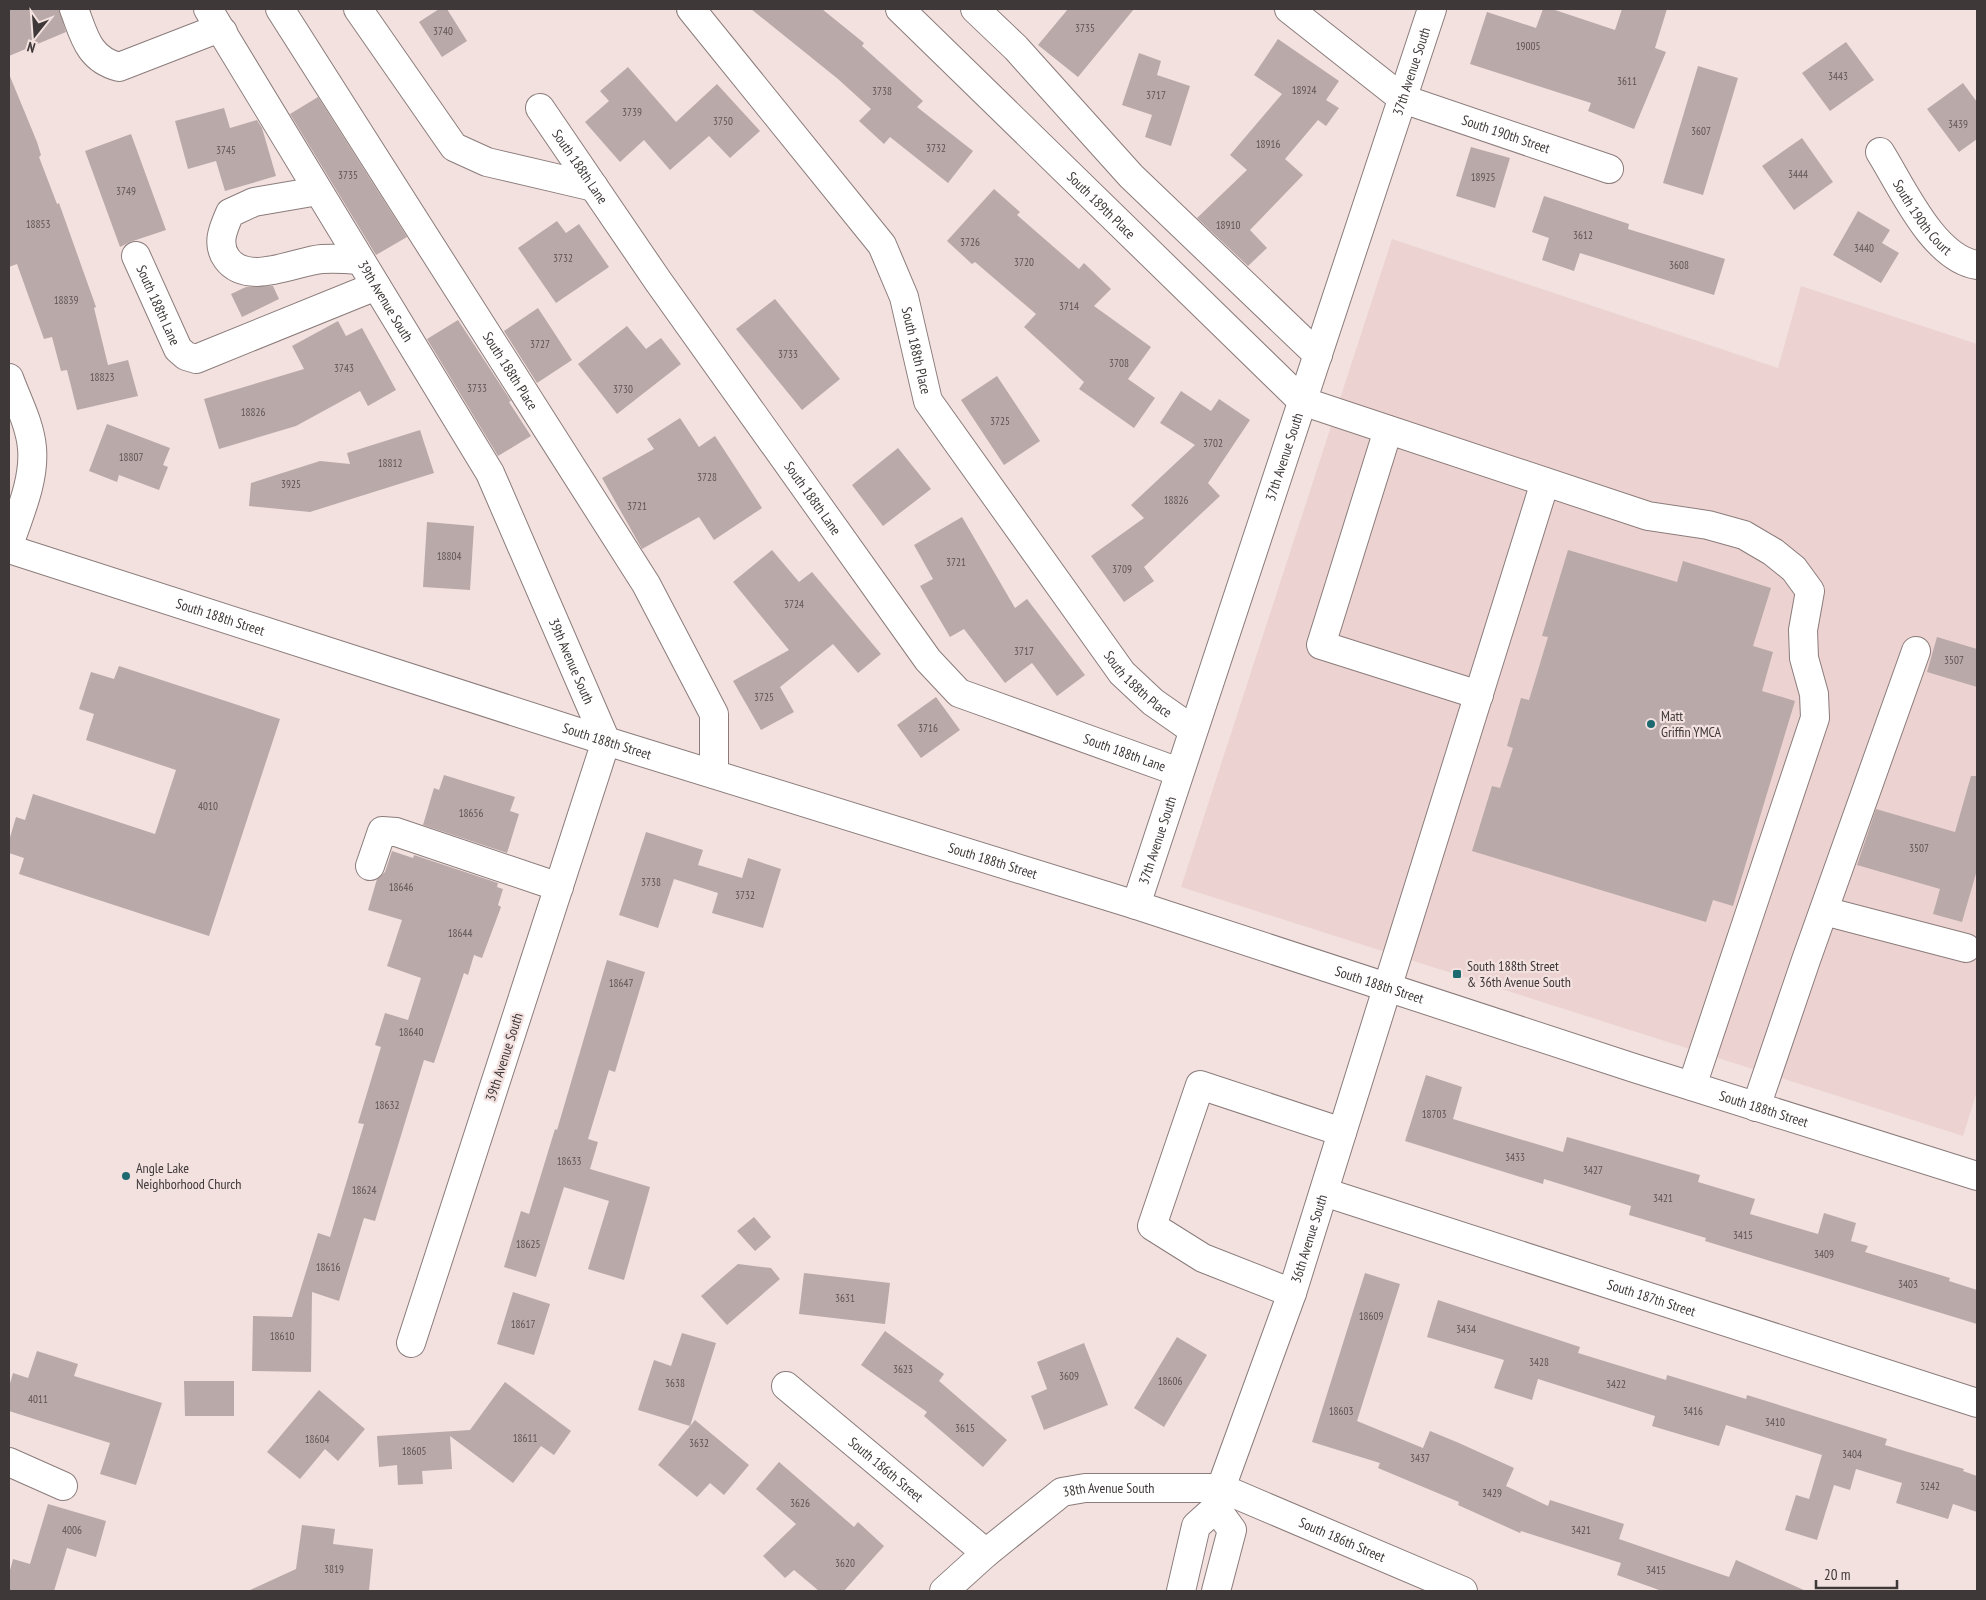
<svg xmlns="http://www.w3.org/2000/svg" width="1986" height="1600" font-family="'PT Sans Narrow',sans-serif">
<rect width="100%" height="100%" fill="#f2e1df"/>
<!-- built -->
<path fill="#ecd3d1" d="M1392,239L1778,368L1801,286L1977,344V1091L1963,1136L1181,887Z"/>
<!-- building -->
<path fill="#b9a9a8" d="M9,9H59L66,32L9,56Z
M439,9H447L467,41L442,57L419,22Z
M751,9H822L864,43L862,46L923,101L917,107L973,151L948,183L890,137L884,144L859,121L871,109L838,79Z
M1068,9H1134L1078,77L1038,45Z
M1543,9H1552L1615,30L1622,9H1667L1655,48L1666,52L1634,129L1588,111L1591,103L1470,64L1487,12L1536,28Z
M1278,39L1339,81L1326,100L1339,108L1326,126L1318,120L1285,159L1303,175L1250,230L1267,248L1248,266L1197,218L1247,170L1230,155L1282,94L1254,75Z
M1846,42L1874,80L1830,111L1802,73Z
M1139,53L1161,61L1157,75L1190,86L1171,146L1145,137L1152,115L1122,105Z
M1698,66L1738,78L1703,195L1663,183Z
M628,67L676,122L717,84L760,131L730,158L709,136L670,170L644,140L620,162L585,122L609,101L600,91Z
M9,74L37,142L41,155L39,157L57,204L59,203L96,307L94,308L108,365L128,360L138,396L77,410L67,370L61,371L52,337L44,339L17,264L9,267Z
M1963,83L1977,102V139L1959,152L1927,109Z
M318,97L407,237L376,255L290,114Z
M224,108L230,128L257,120L262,128L276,176L225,191L216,161L188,169L175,121Z
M131,134L166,230L130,242L120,247L85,151Z
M1802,138L1833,182L1794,210L1762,166Z
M1471,147L1510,158L1495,208L1456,196Z
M994,189L1020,212L1017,215L1079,269L1084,263L1111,289L1094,306L1151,347L1128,379L1155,398L1134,428L1079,389L1084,382L1024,327L1036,314L975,262L972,264L947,241Z
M1544,196L1629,224L1628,229L1725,259L1714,295L1580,253L1574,271L1542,260L1549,238L1532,232Z
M1858,211L1890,230L1882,243L1899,253L1881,283L1833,255Z
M557,221L566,233L579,224L609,267L556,303L518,248Z
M273,286L279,299L242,317L231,294L246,287Z
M775,299L840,379L802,410L736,329Z
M538,308L572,360L537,383L504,331Z
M458,320L511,401L509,402L531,436L498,456L427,339Z
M338,321L346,336L362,328L396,390L368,406L360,391L296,426L219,449L204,399L304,369L292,346Z
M627,326L646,349L661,338L681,364L617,414L578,364Z
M997,376L1040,441L1004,465L961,400Z
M1181,391L1211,411L1219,399L1250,420L1208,483L1220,496L1144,567L1154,581L1124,602L1091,556L1144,518L1131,505L1195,445L1160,423Z
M680,418L699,447L715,436L762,508L714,540L699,517L642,549L602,478L654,449L647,439Z
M107,424L170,448L163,465L168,467L159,490L119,475L117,482L89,471Z
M420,430L434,473L310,512L249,506L251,483L320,461L350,464L347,453Z
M898,448L931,489L883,526L852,485Z
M962,517L1015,608L1027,599L1085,675L1057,696L1032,663L1005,683L964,629L950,637L920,586L933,579L914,545Z
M427,522L474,526L470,590L423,587Z
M772,550L799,582L812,572L881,654L858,673L833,644L780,687L794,712L761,730L733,681L789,650L733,582Z
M1568,550L1677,582L1683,561L1771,588L1753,646L1773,652L1762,691L1795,701L1733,906L1713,900L1706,922L1472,851L1492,786L1500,788L1513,748L1507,746L1521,698L1529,700L1548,637L1542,636Z
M1937,637L1977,649V687L1927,672Z
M119,666L280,719L209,936L19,874L24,858L9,853V841L16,817L25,820L33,794L155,834L176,770L86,740L94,714L79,709L91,672L114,679Z
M936,697L960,730L921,758L897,725Z
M444,775L515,797L510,811L519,814L507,853L423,825L434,788L439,790Z
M1971,776H1977V870L1962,922L1933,914L1940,889L1857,865L1876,809L1955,832Z
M646,832L703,850L698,865L742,878L748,858L781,869L763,928L712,913L718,893L674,879L658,928L619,915Z
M392,851L413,858L414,855L498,883L497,887L503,889L498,905L501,907L482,958L474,955L468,975L464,973L434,1063L424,1060L375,1221L364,1218L339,1301L312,1292L311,1372L252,1371L253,1316L292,1317L318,1233L330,1237L364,1124L358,1123L381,1047L375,1045L385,1013L408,1020L421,978L387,966L402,920L368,910L377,879L385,872Z
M607,960L645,972L615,1072L609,1070L588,1139L598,1142L590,1169L650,1187L624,1280L588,1269L609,1201L564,1187L536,1277L504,1267L521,1211L529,1214L555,1129L557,1130Z
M1426,1075L1462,1087L1453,1119L1563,1152L1567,1137L1700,1175L1698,1182L1755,1199L1750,1214L1818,1234L1824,1213L1856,1223L1851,1241L1868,1246L1865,1252L1950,1278L1949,1281L1977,1290V1324L1705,1241L1706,1238L1629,1215L1631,1206L1544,1179L1543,1184L1405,1141Z
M754,1217L771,1237L755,1251L737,1231Z
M738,1264L771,1268L780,1279L727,1325L701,1296Z
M804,1273L890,1283L885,1324L799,1314Z
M1365,1273L1400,1284L1357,1421L1423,1448L1430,1431L1459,1443L1514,1468L1506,1486L1548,1506L1550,1500L1624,1524L1619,1539L1729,1577L1736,1560L1806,1591H1662L1617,1575L1621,1563L1521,1531L1520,1533L1458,1505L1459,1502L1378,1468L1380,1463L1312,1442Z
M513,1292L550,1304L534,1355L497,1344Z
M1438,1300L1580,1347L1578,1353L1666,1380L1667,1375L1746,1399L1747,1395L1887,1439L1885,1445L1964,1469L1963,1471L1977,1476V1512L1953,1504L1948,1519L1896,1503L1902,1483L1856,1469L1850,1490L1834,1485L1817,1540L1785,1530L1796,1495L1809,1499L1822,1455L1726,1425L1719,1446L1652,1426L1655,1416L1538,1379L1532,1400L1494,1388L1504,1360L1427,1337Z
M885,1331L944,1374L939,1381L1007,1440L983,1467L924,1416L927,1412L861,1365Z
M682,1333L716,1343L690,1426L638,1410L654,1360L671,1366Z
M1177,1337L1207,1355L1164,1427L1134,1408Z
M1084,1343L1108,1405L1044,1430L1031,1396L1047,1389L1037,1362Z
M37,1351L78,1364L74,1376L162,1403L136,1485L100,1474L110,1443L9,1411V1387L13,1373L28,1378Z
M184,1381H234V1416H185Z
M505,1382L571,1431L554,1455L541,1446L513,1483L450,1436L452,1469L422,1471L423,1484L398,1485L397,1465L379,1467L377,1436L470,1430Z
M319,1390L365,1429L338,1461L325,1449L300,1479L267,1452Z
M695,1420L749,1465L724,1495L710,1483L697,1497L658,1465Z
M779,1462L854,1527L858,1522L884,1546L844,1591H819L794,1570L785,1578L763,1556L796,1524L756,1489Z
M48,1504L106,1521L96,1557L67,1548L54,1591H9V1574L13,1559L30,1564Z
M302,1525L335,1529L333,1544L373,1549L369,1591H248L296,1569Z"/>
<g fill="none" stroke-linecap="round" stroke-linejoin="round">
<!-- minor casing -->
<g stroke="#8b7c7b" stroke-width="30">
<g id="minor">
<path d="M74,9C84,35 88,59 119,67L217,29L223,32"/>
<path id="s1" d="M208,9L490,473L606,741L411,1343"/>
<path id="s2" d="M280,9L646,584L714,714V774"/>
<path d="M358,9L454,147L487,162L594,187"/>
<path id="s3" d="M691,9L882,245L904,297L928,401L1122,673L1153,702L1193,730"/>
<path id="s4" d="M900,9L1302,401L1648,516L1708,525L1744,535L1773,552L1794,569L1810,591L1803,630L1804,658L1814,694L1815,718L1692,1086"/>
<path d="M975,9L1016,48L1131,176L1318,355"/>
<path id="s5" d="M1289,9L1403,99L1609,169"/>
<path id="s6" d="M540,108L658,281L928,660L959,693L1179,772"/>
<path id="s7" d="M1880,152C1902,187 1933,258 1977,265"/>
<path d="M318,191L254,202L230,213C223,229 216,244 227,259C248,287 296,261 322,259C335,258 348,259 360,260"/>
<path id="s8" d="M136,256L178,349L186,356L196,359L376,286"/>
<path d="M9,378C17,400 30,424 32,448C35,480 19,515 9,545"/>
<path d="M1388,430L1321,645L1479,695"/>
<path d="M370,866L382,831L396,832L559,887"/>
<path id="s9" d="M1136,905L1432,9"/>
<path d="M1824,911L1966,948"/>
<path d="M1756,1107L1806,960L1916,651"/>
<path id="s10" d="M1324,1192L1977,1403"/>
<path d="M1292,1293L1203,1258L1152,1226L1200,1085L1342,1132"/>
<path id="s11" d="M786,1386L986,1553"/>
<path d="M9,1462L63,1486"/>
<path id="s12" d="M1216,1508L1221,1488L1292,1293L1545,482"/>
<path id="s13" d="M944,1591L986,1553L1062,1492L1085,1488H1221L1463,1591"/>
<path d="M1181,1591L1196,1526L1216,1508"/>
<path d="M1216,1591L1232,1530L1216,1508"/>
</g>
</g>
<!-- major casing -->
<g stroke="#8b7c7b" stroke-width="30">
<g id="major">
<path id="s14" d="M9,549L606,741L1136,905L1634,1068L1977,1176"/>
</g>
</g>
<!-- minor -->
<use href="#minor" stroke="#fff" stroke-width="28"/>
<!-- major -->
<use href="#major" stroke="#fff" stroke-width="28"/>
</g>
<!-- markers -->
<g fill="#1d6970" stroke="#f2e1df" stroke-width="2">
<circle cx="1651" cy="724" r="5"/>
<rect x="1452" y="969" width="10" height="10" rx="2.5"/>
<circle cx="126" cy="1176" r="5"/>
</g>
<g text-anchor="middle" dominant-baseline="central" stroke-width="4.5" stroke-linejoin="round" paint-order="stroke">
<!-- number labels -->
<g font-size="11" fill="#5e5454">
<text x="1085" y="28">3735</text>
<text x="443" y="31">3740</text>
<text x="1528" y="46">19005</text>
<text x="1838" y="76">3443</text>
<text x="1627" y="81">3611</text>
<text x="1304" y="90">18924</text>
<text x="882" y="91">3738</text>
<text x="1156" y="95">3717</text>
<text x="632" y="112">3739</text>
<text x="723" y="121">3750</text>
<text x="1958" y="124">3439</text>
<text x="1701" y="131">3607</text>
<text x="1268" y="144">18916</text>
<text x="936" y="148">3732</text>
<text x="226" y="150">3745</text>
<text x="1798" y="174">3444</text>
<text x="348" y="175">3735</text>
<text x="1483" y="177">18925</text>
<text x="126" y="191">3749</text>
<text x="38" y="224">18853</text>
<text x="1228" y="225">18910</text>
<text x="1583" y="235">3612</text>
<text x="970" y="242">3726</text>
<text x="1864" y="248">3440</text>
<text x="563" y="258">3732</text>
<text x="1024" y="262">3720</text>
<text x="1679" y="265">3608</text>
<text x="66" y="300">18839</text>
<text x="1069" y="306">3714</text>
<text x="540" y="344">3727</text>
<text x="788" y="354">3733</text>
<text x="1119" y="363">3708</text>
<text x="344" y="368">3743</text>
<text x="102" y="377">18823</text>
<text x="477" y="388">3733</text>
<text x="623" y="389">3730</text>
<text x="253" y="412">18826</text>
<text x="1000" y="421">3725</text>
<text x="1213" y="443">3702</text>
<text x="131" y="457">18807</text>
<text x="390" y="463">18812</text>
<text x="707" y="477">3728</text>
<text x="291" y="484">3925</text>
<text x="1176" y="500">18826</text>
<text x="637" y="506">3721</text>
<text x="449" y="556">18804</text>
<text x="956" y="562">3721</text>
<text x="1122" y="569">3709</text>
<text x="794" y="604">3724</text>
<text x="1024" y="651">3717</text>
<text x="1954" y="660">3507</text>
<text x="764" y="697">3725</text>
<text x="928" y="728">3716</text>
<text x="208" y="806">4010</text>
<text x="471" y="813">18656</text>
<text x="1919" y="848">3507</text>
<text x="651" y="882">3738</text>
<text x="401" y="887">18646</text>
<text x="745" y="895">3732</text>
<text x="460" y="933">18644</text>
<text x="621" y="983">18647</text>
<text x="411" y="1032">18640</text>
<text x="387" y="1105">18632</text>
<text x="1434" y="1114">18703</text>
<text x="1515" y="1157">3433</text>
<text x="569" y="1161">18633</text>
<text x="1593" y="1170">3427</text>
<text x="364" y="1190">18624</text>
<text x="1663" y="1198">3421</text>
<text x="1743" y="1235">3415</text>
<text x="528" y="1244">18625</text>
<text x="1824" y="1254">3409</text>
<text x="328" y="1267">18616</text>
<text x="1908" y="1284">3403</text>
<text x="845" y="1298">3631</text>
<text x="1371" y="1316">18609</text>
<text x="523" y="1324">18617</text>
<text x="1466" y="1329">3434</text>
<text x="282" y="1336">18610</text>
<text x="1539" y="1362">3428</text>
<text x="903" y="1369">3623</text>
<text x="1069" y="1376">3609</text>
<text x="1170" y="1381">18606</text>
<text x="675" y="1383">3638</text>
<text x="1616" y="1384">3422</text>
<text x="38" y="1399">4011</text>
<text x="1341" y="1411">18603</text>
<text x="1693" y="1411">3416</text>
<text x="1775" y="1422">3410</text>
<text x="965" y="1428">3615</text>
<text x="525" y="1438">18611</text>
<text x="317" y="1439">18604</text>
<text x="699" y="1443">3632</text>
<text x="414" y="1451">18605</text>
<text x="1852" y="1454">3404</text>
<text x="1420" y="1458">3437</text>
<text x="1930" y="1486">3242</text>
<text x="1492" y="1493">3429</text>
<text x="800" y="1503">3626</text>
<text x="72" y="1530">4006</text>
<text x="1581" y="1530">3421</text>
<text x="845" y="1563">3620</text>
<text x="334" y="1569">3819</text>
<text x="1656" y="1570">3415</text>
</g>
<!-- street labels -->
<g font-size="14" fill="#3f3838" stroke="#f2e1df">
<text stroke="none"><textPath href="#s9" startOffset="878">37th Avenue South</textPath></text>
<text stroke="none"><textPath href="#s5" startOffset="254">South 190th Street</textPath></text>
<text stroke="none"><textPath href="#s6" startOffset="71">South 188th Lane</textPath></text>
<text stroke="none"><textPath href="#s4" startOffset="281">South 189th Place</textPath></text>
<text stroke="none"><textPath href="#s7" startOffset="78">South 190th Court</textPath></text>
<text stroke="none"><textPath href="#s1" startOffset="342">39th Avenue South</textPath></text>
<text stroke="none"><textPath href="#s8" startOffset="54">South 188th Lane</textPath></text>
<text stroke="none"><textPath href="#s3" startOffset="415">South 188th Place</textPath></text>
<text stroke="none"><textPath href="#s2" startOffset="429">South 188th Place</textPath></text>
<text stroke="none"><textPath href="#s9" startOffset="472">37th Avenue South</textPath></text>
<text stroke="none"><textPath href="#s6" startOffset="476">South 188th Lane</textPath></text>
<text stroke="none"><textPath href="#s14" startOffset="222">South 188th Street</textPath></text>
<text stroke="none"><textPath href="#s1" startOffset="748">39th Avenue South</textPath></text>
<text stroke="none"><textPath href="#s3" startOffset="820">South 188th Place</textPath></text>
<text stroke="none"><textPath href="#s14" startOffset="628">South 188th Street</textPath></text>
<text stroke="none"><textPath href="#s6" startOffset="896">South 188th Lane</textPath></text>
<text stroke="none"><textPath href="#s9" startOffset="68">37th Avenue South</textPath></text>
<text stroke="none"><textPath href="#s14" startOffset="1032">South 188th Street</textPath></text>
<text stroke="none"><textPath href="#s14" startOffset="1438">South 188th Street</textPath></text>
<text transform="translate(504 1057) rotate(-72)">39th Avenue South</text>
<text stroke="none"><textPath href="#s14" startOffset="1842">South 188th Street</textPath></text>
<text stroke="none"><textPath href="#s12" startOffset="285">36th Avenue South</textPath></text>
<text stroke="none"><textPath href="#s10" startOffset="344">South 187th Street</textPath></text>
<text stroke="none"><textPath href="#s11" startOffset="130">South 186th Street</textPath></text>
<text stroke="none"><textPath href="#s13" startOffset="201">38th Avenue South</textPath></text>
<text stroke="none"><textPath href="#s13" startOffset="445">South 186th Street</textPath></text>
</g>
<!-- poi labels -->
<g font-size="14" fill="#3f3838" stroke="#f2e1df" text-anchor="start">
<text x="1661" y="716">Matt<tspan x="1661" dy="16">Griffin YMCA</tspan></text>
<text x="1467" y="966">South 188th Street<tspan x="1467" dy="16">&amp; 36th Avenue South</tspan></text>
<text x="136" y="1168">Angle Lake<tspan x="136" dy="16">Neighborhood Church</tspan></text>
</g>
</g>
<!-- border -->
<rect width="1986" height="1600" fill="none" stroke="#3f3838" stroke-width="20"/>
<!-- north arrow -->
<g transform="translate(35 35) rotate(197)" stroke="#f2e1df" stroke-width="4" paint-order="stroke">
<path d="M0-4L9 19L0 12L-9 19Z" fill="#3f3838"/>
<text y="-8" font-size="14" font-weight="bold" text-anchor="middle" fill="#3f3838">N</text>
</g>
<!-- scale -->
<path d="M1816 1580v8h81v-8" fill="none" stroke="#3f3838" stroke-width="2.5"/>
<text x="1824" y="1580" font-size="15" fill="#3f3838" stroke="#f2e1df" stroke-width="4" paint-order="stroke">20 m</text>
</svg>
